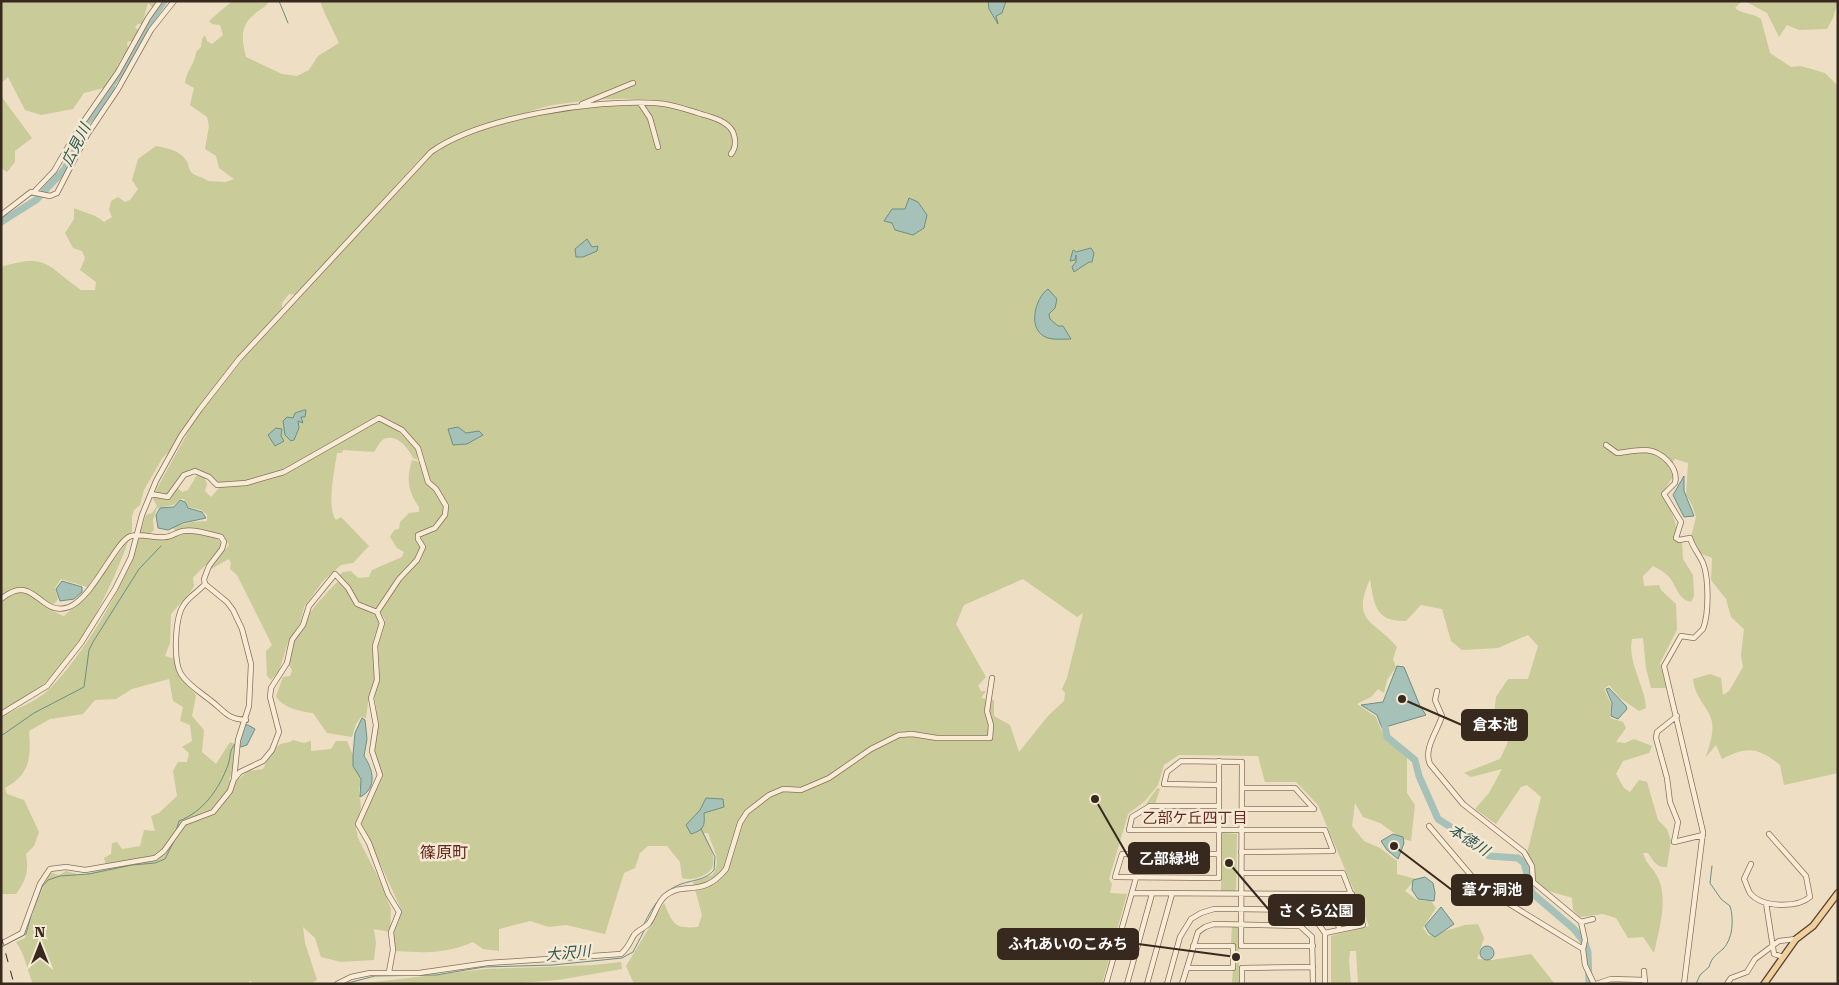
<svg xmlns="http://www.w3.org/2000/svg" width="1839" height="985" font-family="'Roboto Serif','Noto Sans JP',serif">
<rect width="100%" height="100%" fill="#eddec4"/>
<!-- green -->
<path fill="#c9cb98" fill-rule="evenodd" d="M1,1H159L153,8L148,3L142,24H138L135,27L139,31L133,42L129,41L127,43L128,48L117,66L123,76L115,85L84,93L73,109L41,115L25,110L8,77L1,83Z
M232,1H269C266,7 262,8 257,12C240,25 241,37 246,57L282,74L297,76L309,70L318,56L339,43C334,31 324,14 320,1H1742L1735,8C1742,14 1752,13 1761,19L1770,53L1791,67L1801,66L1825,73L1838,86V773L1784,785L1780,765C1758,747 1747,746 1722,759L1716,745L1706,757C1709,746 1714,734 1712,722C1709,707 1695,699 1693,679L1710,674L1721,678L1723,695L1729,691L1743,667L1741,655L1744,629L1731,617L1726,599L1711,580L1712,558L1697,552L1691,537L1696,517L1692,505L1686,495L1688,463L1675,459L1669,467L1674,475L1663,492C1667,509 1681,521 1674,538L1677,542L1682,541L1683,559L1693,575L1694,596L1691,602C1678,599 1677,587 1670,578C1666,573 1659,569 1653,566L1643,576L1644,586L1659,585L1661,590L1676,604L1677,630L1660,663L1666,688H1651L1646,668L1643,638L1632,639C1627,662 1645,685 1646,708L1639,711L1620,698L1609,685L1604,689L1611,704L1610,718L1623,722L1626,728L1616,742L1625,743L1634,739L1652,746L1649,753L1623,761L1616,774L1624,788L1630,792L1639,780L1647,782L1658,820L1667,829L1671,841L1667,867C1657,868 1654,862 1648,853H1643C1647,866 1652,866 1657,876C1669,897 1659,930 1654,953L1643,937L1628,938L1616,918L1603,914L1580,917L1573,910L1572,898C1559,893 1539,892 1534,876C1531,866 1534,864 1527,853L1541,797L1527,785L1521,787L1496,824L1475,809L1489,793L1502,769L1471,777L1464,773L1500,759L1508,742L1493,724L1496,697L1508,679H1528L1538,646L1528,635L1498,648L1462,650L1451,641L1442,609L1421,605L1406,621C1375,622 1374,604 1370,579C1351,623 1373,619 1397,647L1393,659L1396,667L1387,680L1384,693L1378,689L1371,697L1357,704L1376,717L1385,739L1407,756V793L1415,805L1411,841L1403,839L1380,823L1363,817L1355,803L1352,826L1364,841L1380,848L1397,861V874L1416,879L1405,891L1417,900L1431,901L1436,908L1423,928L1429,936L1465,925L1478,924L1484,938L1477,959L1492,960L1531,954L1555,984H1358L1356,951H1350L1349,961L1351,984H1331V936L1369,926L1318,805L1296,782H1265L1258,756L1179,755L1164,765L1158,785L1145,801L1128,814L1109,879L1112,884L1110,893L1127,894L1102,984H634L626,966L664,903C673,924 674,929 698,927L702,915L693,882L712,875C723,861 712,847 708,833H704C710,847 722,866 704,875C696,879 691,880 682,878L680,862L667,846H648L640,853L635,868L624,873L605,934L566,925L549,927L530,921L499,929V951L483,949L473,942C445,954 426,953 396,951L393,932L398,923L401,909L361,822L381,775L373,750L378,723L374,692L379,676L378,640L385,620L380,612L358,604L349,585L339,575L343,572L351,571L358,578L369,577L372,570L402,557L404,552L397,548L390,537L394,530L399,529L400,522L409,513L419,512V507C408,492 406,479 412,460L419,462L422,454C411,438 398,417 376,417L287,469L250,480L219,484L208,475L187,472L168,495L156,494L155,492L194,421L244,358L433,154C444,147 455,140 467,135C477,130 489,128 500,125C561,107 630,95 693,112L694,109C657,93 588,99 548,106C536,109 523,114 512,118C478,129 442,136 417,162L296,295L289,294L282,303V310L221,379L170,451L163,457L144,490L140,505L134,510L132,517V531L87,587L61,579L55,588L58,599L55,603L52,604L26,588L19,587L1,596V267C48,253 45,265 81,290H95L96,282L80,270L85,258L82,251L73,248L65,233L74,219V208C85,213 95,214 104,222L112,217L109,210L111,201L118,197L125,202L130,200L138,189L132,180L138,159L156,146C167,148 179,150 186,160C189,164 188,170 193,174C198,177 203,177 208,181L226,182L234,179L219,168L216,156L205,149L209,126L207,117L190,105L194,88L185,83C186,71 195,64 196,52L201,47L202,39L205,35L207,41L212,44L223,35L220,25L212,24L209,21ZM1023,579L1077,617L1083,613L1067,678L1062,689L1065,693L1064,701L1048,716L1019,752L1010,725L994,716V700L981,698L986,691H981L978,686L986,677L956,624L964,605Z
M1745,1H1838L1833,18L1827,29L1799,30L1787,25L1779,37L1767,13Z
M1,96L32,138L15,151V162L7,172L1,168Z
M380,420L398,431L418,452L417,460L413,458C409,449 397,433 384,439C380,441 377,448 374,452L343,450L342,453H337C335,468 326,508 336,520L341,517L369,546L353,563L341,565L323,581L304,607L300,623L288,642L279,671L271,680L267,676L266,651L272,645L237,575L230,569L231,563L229,559L211,569L210,567L229,545C220,528 192,527 175,531L173,527L192,522L207,521V515L201,510L188,507L184,499H180L174,505L157,508L153,520L154,530L149,534L140,533L146,515L152,513L157,506L152,497L169,498L178,488L182,492L188,490L197,475L204,476L207,484L205,491L211,497L220,487L285,473Z
M188,532C248,539 212,555 193,578L194,586L191,591L171,614L170,643L165,656L175,659L179,675L196,695L192,716L204,730L202,752L216,764L230,742L237,745L234,770L229,779L234,783L248,771L263,769C267,761 272,748 281,744C286,742 288,744 293,740L304,743L311,741V751L331,749L336,741H347L353,755V766L361,779L359,791L361,807L356,828L358,838L378,877L391,909L390,932L374,929L376,943L374,960L341,962L321,957L315,938L303,927L305,943L317,980L310,984H258L249,981V984H33C27,970 25,954 16,942L25,938L35,905L49,875L52,873L59,875L66,871L80,875L107,869L104,858L111,854L112,843L117,842L122,849L140,846L144,830L155,831L151,816L159,813L177,796L173,771L178,762H187L189,753L182,747L192,741L190,725L180,721L183,707L173,701L169,679L132,689L116,699L95,700L83,714L50,719L29,731C31,759 30,774 5,788L7,794L24,800L39,832L34,846L26,854C29,872 26,880 16,894H1V717C15,709 33,703 45,693C78,665 129,580 139,537L168,539Z
M129,539C114,582 80,654 44,684C32,695 15,702 1,710V601C29,579 38,607 64,616L92,590Z
M337,582L342,583L355,604L376,613L380,621L373,646L375,681L369,695L366,718L361,717L356,724L352,737L327,733L313,713C301,712 281,707 276,696L283,677L290,676L292,670L288,664C294,628 312,608 337,582Z
M1157,788L1160,789L1155,804H1146Z
M1222,833L1237,834L1236,892L1221,893Z
M1232,925H1239V984H1232L1234,944H1231Z
M621,962L622,969L558,980L507,984H357L486,969L593,965Z"/>
<!-- water -->
<path fill="#a6c1b7" stroke="#6d8f84" d="M988,1H1006L1002,13L996,16L998,24L989,9Z
M909,198L918,202L927,215L924,228L913,235L895,230L892,223L884,221L892,209H905Z
M587,239L592,247L598,246L597,251L583,257H576L575,249Z
M1091,248L1094,253L1092,262H1089L1074,272L1072,267L1076,262V255L1075,260L1070,261L1073,250L1076,252Z
M1048,289L1057,299L1055,308L1049,314L1050,319L1058,326H1063L1071,339C1064,339 1054,340 1048,338C1026,331 1035,298 1048,289Z
M304,410H306L305,417H301L303,423L298,421L299,428L294,440L291,441L285,435L283,421L287,417L293,418L295,413Z
M458,427L466,433L479,431L483,435L467,444L453,445L448,429Z
M276,428L282,429L281,436L284,441L275,446L268,435Z
M1684,476V491L1694,516L1684,517L1673,495Z
M180,500L185,502L188,508L202,512L206,518L183,523L168,530L158,528L156,515L160,508L174,507Z
M62,581L82,587V592L74,599L60,601L56,589Z
M1397,666L1404,667L1420,706L1426,715L1382,728L1377,715L1361,705L1383,702Z
M1609,688L1626,706L1627,709L1618,719L1611,716L1612,703L1606,689Z
M362,718L365,720L367,739L364,756C373,769 378,788 360,797L361,779L353,766V755L355,733Z
M244,725H248L255,729L247,745L241,747L235,743L241,736Z
M706,798L723,799L724,807L704,813C705,826 704,830 691,834L686,825L700,810Z
M1393,834L1403,837L1404,843L1398,859L1387,850L1381,841Z
M1425,877L1433,883L1435,893L1434,901L1418,899L1412,890L1413,880Z
M1441,907L1454,924L1435,937L1429,933L1425,926Z
M1480 953a7 7 0 1 1 14 0a7 7 0 1 1-14 0Z"/>
<g fill="none" stroke-linecap="round" stroke-linejoin="round">
<!-- stream -->
<path stroke="#6d8f84" stroke-width="1" d="M279,1L288,23
M1,736L34,713L84,687L89,650L93,642L139,569L161,546
M176,831L179,821C204,811 219,789 228,765C231,756 229,751 235,744
M33,910L42,887L48,880L60,876L89,874L132,865L155,863L165,859L176,837
M644,924C653,906 662,891 681,884C693,880 706,880 714,870L715,857L701,829
M1,947L26,934L31,916
M344,984L375,976L436,975L484,967L553,965L622,958L633,952L644,931
M1696,984L1700,975L1709,967C1712,957 1715,956 1723,949C1733,939 1734,919 1730,906L1721,899L1710,883L1712,866"/>
<!-- river -->
<path stroke="#a6c1b7" stroke-width="7" d="M1,222L36,200L64,170L78,143L80,130L110,95L112,84L126,65L145,29L164,1
M1385,727L1387,737L1415,760L1419,776L1438,819L1463,835L1489,856L1518,858L1524,863L1532,893L1574,929L1585,943L1588,952L1589,984"/>
<!-- minor casing -->
<g stroke="#88705b" stroke-width="6">
<path id="minor" d="M640,103L650,118L658,147
M582,104L633,83
M34,192L54,171L79,128L118,72L148,18L160,1
M1,215L31,192L50,196L57,193L87,135L118,89L151,30L174,1
M1606,445L1617,453C1626,452 1636,450 1646,450C1661,451 1679,467 1675,483L1664,494L1681,522L1676,538L1679,540L1690,538C1693,548 1699,554 1703,563C1709,578 1709,614 1703,629L1694,638L1681,636L1664,666L1703,832L1684,984
M151,494L168,497L184,475L195,471L209,477L217,485L246,483L284,472L379,418L402,430L418,448L428,482L436,489L446,506L445,515L435,528L418,535V539L423,547L417,560L399,579L377,612
M205,584C198,592 188,597 183,606C175,619 173,661 181,674C188,685 200,692 210,700C225,711 226,719 246,720
M1,599C35,571 39,618 69,607C93,598 116,540 131,536C142,533 155,539 165,537C171,537 177,532 183,531C195,529 209,534 221,537L224,542L222,549L209,566L204,579L205,584L227,602L233,610L242,629L251,664L249,706L238,740L234,779L230,791L213,812L184,823L164,851L155,858L85,870L66,867L50,869L40,884L22,933L1,944
M1437,691L1435,700L1442,716C1438,730 1423,749 1430,764L1463,804L1524,852L1532,866L1533,882L1581,922L1585,940L1583,949L1585,965L1594,984
M1,714L47,686L81,643L115,589L131,557L142,515L156,481L181,436L200,409L239,359L431,152C480,117 595,99 656,103C671,104 686,109 701,114C712,117 727,121 733,132C736,140 736,148 731,154
M1677,716L1657,732L1656,738L1667,778L1670,802L1678,822L1674,842L1703,835
M235,778L240,772L263,761L272,750L279,732L270,697L271,688L287,663L292,640L303,625L309,606L335,574L348,588L357,604L377,612L382,623L375,646L377,680L371,698L376,725L372,751L380,775L358,824L369,843L388,894L399,912L391,932L393,950L389,972
M1219,785L1164,784L1167,772L1181,761L1242,762L1241,946H1313
M1242,788H1295L1314,809
M1219,806H1150L1132,817L1129,830H1325L1333,851L1241,852
M1242,809H1314
M1429,826L1480,886L1583,949
M1219,854H1122L1115,877L1219,878C1219,839 1219,800 1219,761
M1751,864L1744,879C1746,883 1748,890 1750,893C1762,908 1797,908 1810,897L1806,876L1769,834
M1241,873H1343L1363,925L1325,933
M1132,893L1352,894
M1326,894L1340,930
M1766,903L1774,954L1783,957
M1581,922L1593,919
M1187,968H1233V946H1193
M1644,971L1645,984
M337,984L351,977L370,973H419L488,963L621,954C628,948 630,942 634,935C638,930 645,928 649,923C655,915 657,903 665,896C684,880 702,899 726,869L740,823L747,812L769,795L783,789L801,790L829,778L871,749L899,735L912,734L937,738H990L991,725L987,711L992,678
M1106,984L1136,878
M1127,984L1152,894
M1147,984L1172,894
M1167,984L1180,937L1191,919L1201,913L1214,909H1236L1295,910L1314,918L1325,933V984
M1182,984L1198,932L1205,927L1214,924L1300,926L1312,937L1313,984
M1242,984V968L1313,967
M1596,984L1611,979L1645,980
M1727,984L1731,978L1747,972L1755,959L1779,941L1796,939"/>
</g>
<!-- major casing -->
<g stroke="#563e2f" stroke-width="8">
<path id="major" d="M1764,984L1796,939L1813,926L1838,893"/>
</g>
<!-- minor -->
<use href="#minor" stroke="#f8ecd7" stroke-width="4.5"/>
<!-- major -->
<use href="#major" stroke="#f0d09c" stroke-width="5.5"/>
<!-- rail -->
<path stroke="#38291e" stroke-width="1" stroke-dasharray="9 9" stroke-linecap="butt" d="M1,936L14,984"/>
</g>
<g text-anchor="middle" dominant-baseline="central" stroke-width="5" stroke-linejoin="round" paint-order="stroke">
<!-- water labels -->
<g font-size="15" font-style="italic" fill="#2e5752" stroke="#f5e9d3">
<text transform="translate(76 145) rotate(-63)">広見川</text>
<text transform="translate(1469 840) rotate(33)">本徳川</text>
<text transform="translate(568 953) rotate(-5)">大沢川</text>
</g>
<!-- neighbourhood labels -->
<g font-size="15" fill="#64281e" stroke="#f5e9d3">
<text x="1195" y="818">乙部ケ丘四丁目</text>
</g>
<!-- quarter labels -->
<g font-size="16" fill="#64281e" stroke="#f5e9d3">
<text x="444" y="852">篠原町</text>
</g>
</g>
<!-- callouts -->
<path fill="none" stroke="#38291e" stroke-width="2" d="M1402 699L1462 725M1095 799L1129 858M1394 846L1452 890M1229 863L1269 910M1236 957L1138 944"/>
<g fill="#38291e" stroke="#f5e9d3" stroke-width="2">
<circle cx="1402" cy="699" r="5"/>
<circle cx="1095" cy="799" r="5"/>
<circle cx="1394" cy="846" r="5"/>
<circle cx="1229" cy="863" r="5"/>
<circle cx="1236" cy="957" r="5"/>
</g>
<g fill="#38291e" stroke="#38291e" stroke-width="2">
<rect x="1462" y="710" width="65" height="30" rx="5"/>
<rect x="1129" y="843" width="80" height="30" rx="5"/>
<rect x="1452" y="875" width="80" height="30" rx="5"/>
<rect x="1269" y="895" width="95" height="30" rx="5"/>
<rect x="998" y="929" width="140" height="30" rx="5"/>
</g>
<g font-size="15" text-anchor="middle" font-weight="bold" fill="#fff">
<text x="1495" y="730">倉本池</text>
<text x="1169" y="864">乙部緑地</text>
<text x="1492" y="895">葦ケ洞池</text>
<text x="1316" y="916">さくら公園</text>
<text x="1068" y="949">ふれあいのこみち</text>
</g>
<!-- border -->
<rect width="1839" height="985" fill="none" stroke="#38291e" stroke-width="5"/>
<!-- north arrow -->
<g transform="translate(40 945)" stroke="#f5e9d3" stroke-width="4" paint-order="stroke">
<path d="M0-4L9 19L0 12L-9 19Z" fill="#38291e"/>
<text y="-8" font-size="14" font-weight="bold" text-anchor="middle" fill="#38291e">N</text>
</g>
</svg>
